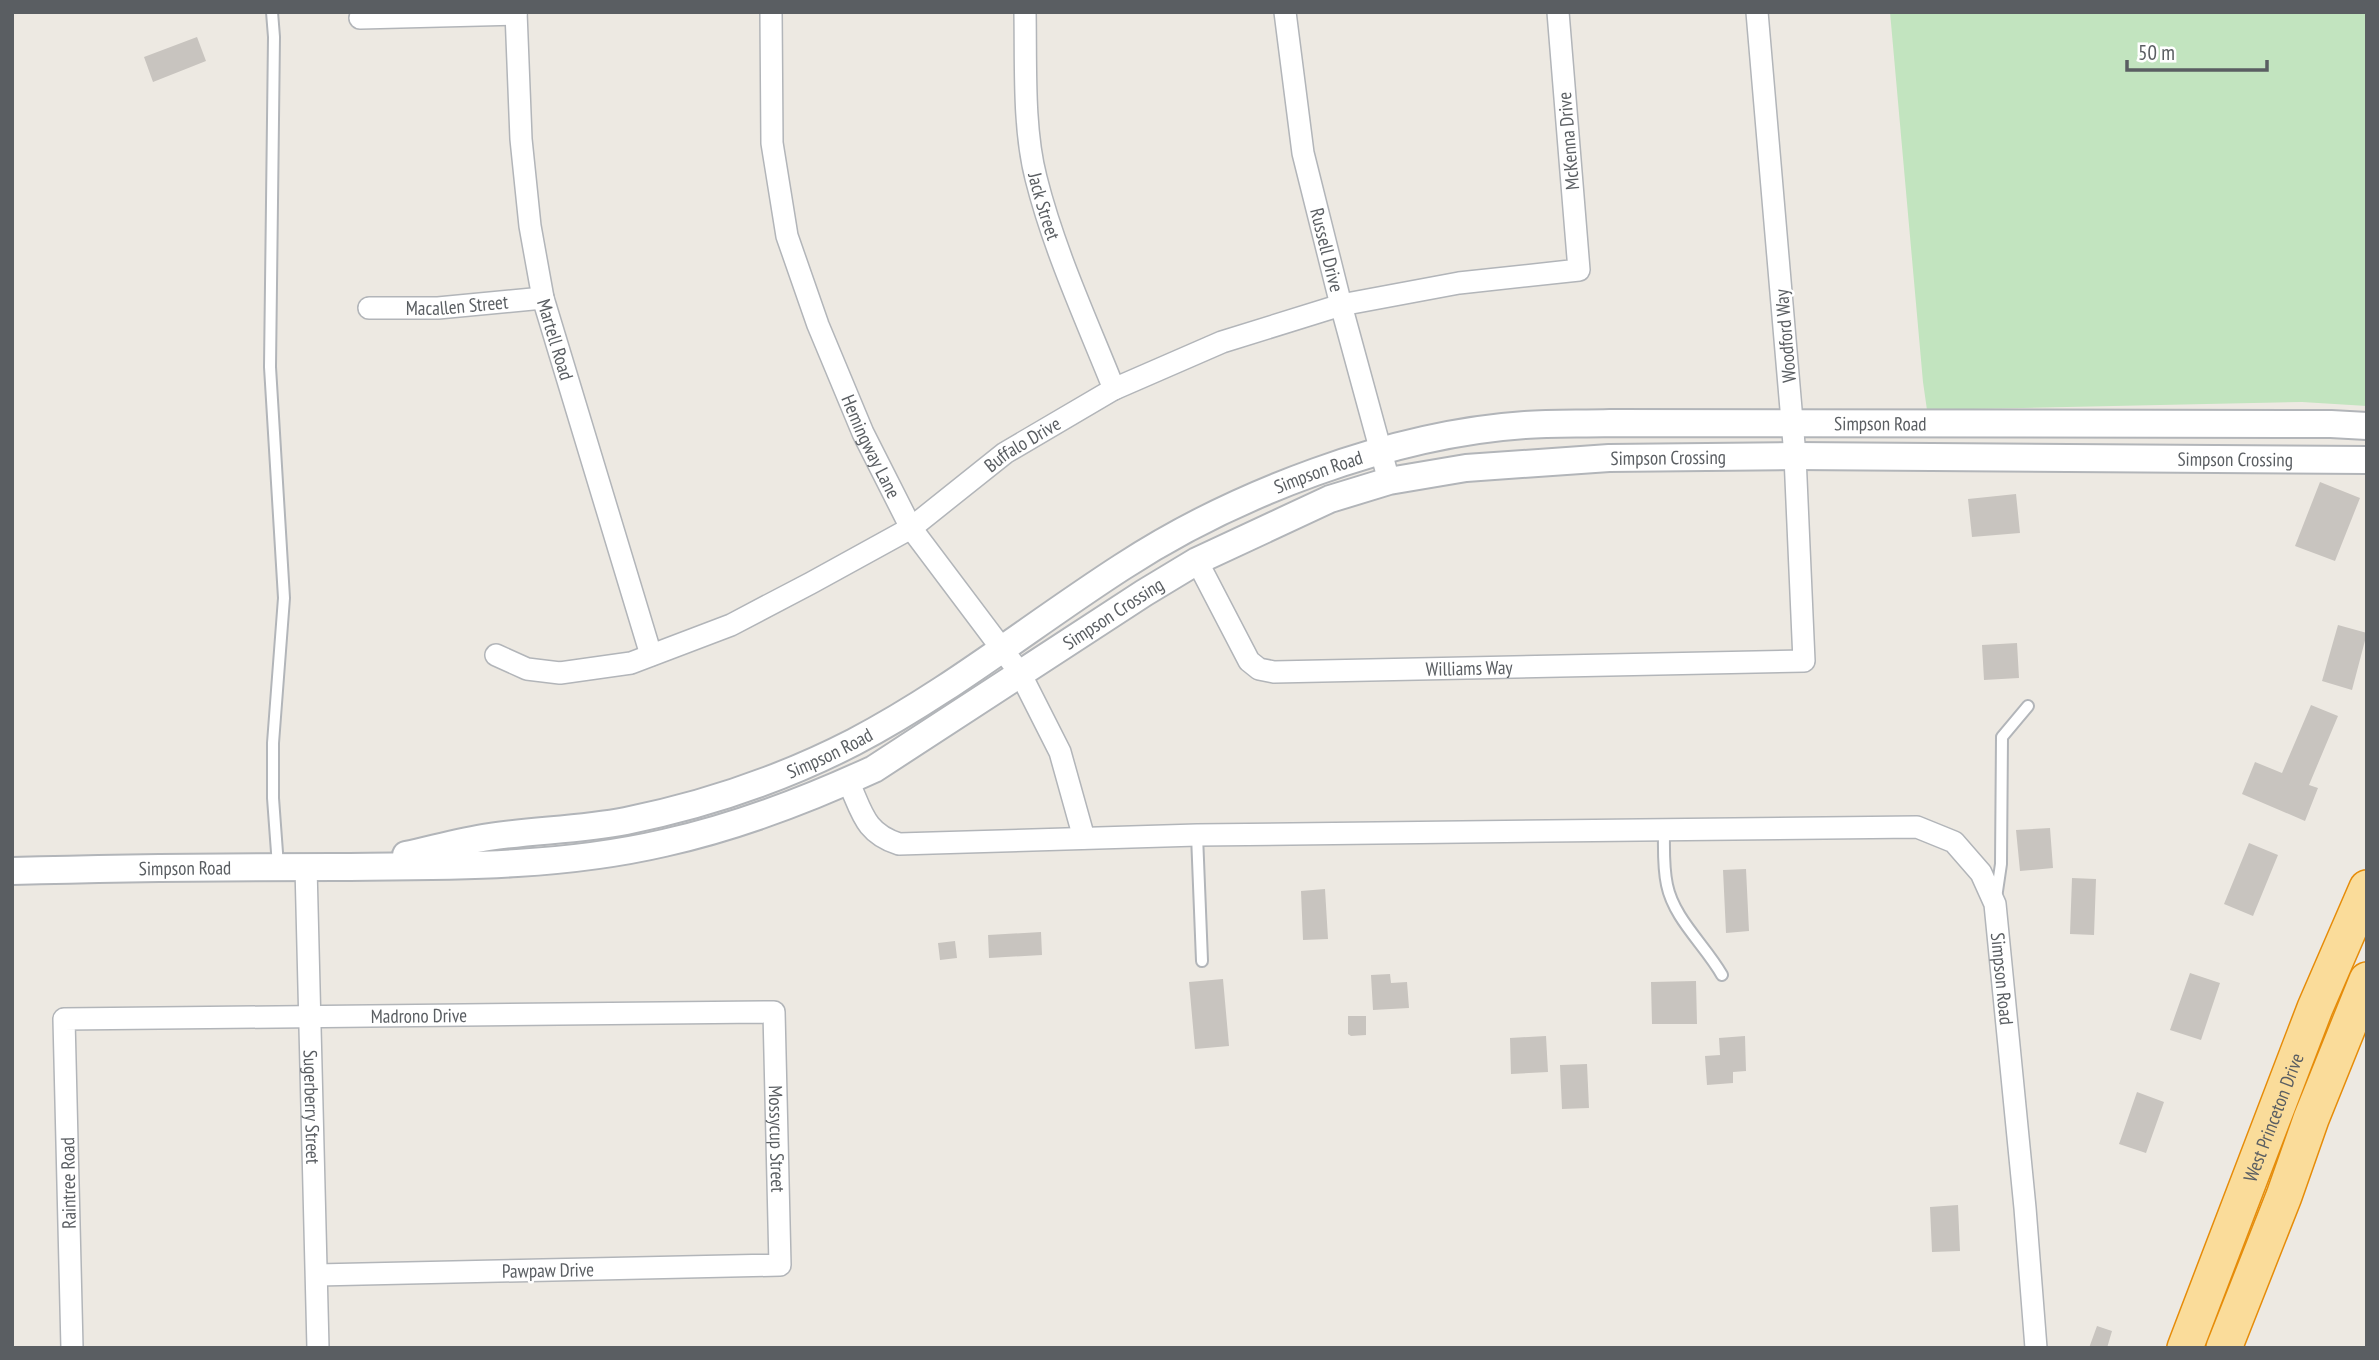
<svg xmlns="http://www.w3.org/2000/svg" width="2379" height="1360" font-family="'PT Sans Narrow',sans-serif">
<rect width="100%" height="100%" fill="#ede9e2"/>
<!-- grass -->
<path fill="#c2e4bf" d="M1890,12H2367V406L2302,402L1927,410L1923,382Z"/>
<!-- building -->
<path fill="#c8c4bf" d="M197,37L206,61L153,82L144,57Z
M2320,482L2360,498L2335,561L2295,546Z
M2016,494L2020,533L1972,537L1968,499Z
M2338,625L2367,633L2352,690L2322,681Z
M2017,643L2019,678L1984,680L1982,645Z
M2311,705L2338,716L2309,785L2318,788L2305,821L2242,794L2255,762L2282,773Z
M2050,828L2053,868L2020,871L2016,830Z
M2249,843L2278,855L2253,916L2224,904Z
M1746,869L1749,931L1726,933L1723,870Z
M2072,878L2096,879L2094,935L2070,934Z
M1325,889L1328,939L1303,940L1301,891Z
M1041,932L1042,955L989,958L988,935Z
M955,941L957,958L940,960L938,943Z
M2190,973L2220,983L2201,1040L2170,1030Z
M1390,974L1391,983L1407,982L1409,1008L1373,1010L1371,975Z
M1223,979L1229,1046L1195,1049L1189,982Z
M1696,981L1697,1024H1652L1651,982Z
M1348,1016H1366V1035L1351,1036L1348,1034Z
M1546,1036L1548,1072L1511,1074L1510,1038Z
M1745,1036L1746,1071L1733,1072V1083L1707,1085L1705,1056L1720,1055L1719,1038Z
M1587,1064L1589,1108L1562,1109L1560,1065Z
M2137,1092L2164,1102L2146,1153L2119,1144Z
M1958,1205L1960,1251L1932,1252L1930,1207Z
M2097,1326L2112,1331L2107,1348H2089Z"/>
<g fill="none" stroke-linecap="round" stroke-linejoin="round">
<!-- service casing -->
<g stroke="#b2b5b9" stroke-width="14">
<path id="service" d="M272,12L274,37L270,367L284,598L273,743V798L278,866
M1664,830C1664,848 1663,867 1667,885C1674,919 1705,945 1722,975
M1197,835L1202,961
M1996,898L2001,864L2002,737L2028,706"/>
</g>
<!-- minor casing -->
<g stroke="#b2b5b9" stroke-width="24">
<g id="minor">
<path id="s1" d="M516,12L521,139L530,226L543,298L651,655"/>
<path id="s2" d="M771,12L772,143L787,236L818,325L863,433L911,528L1020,673L1060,752L1084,838"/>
<path id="s3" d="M1025,12C1026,64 1023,128 1036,178C1054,250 1086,319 1114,389"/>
<path id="s4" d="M1285,12L1303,153L1341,305L1389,481"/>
<path d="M360,18L516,14"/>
<path id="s5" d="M369,308H438L543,298"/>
<path id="s6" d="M1197,561L1249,661L1259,669L1274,672L1804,661L1795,456L1757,12"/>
<path id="s7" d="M496,655L527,669L560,673L631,663L731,625L811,583L911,528L1005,453L1114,389L1222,342L1341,305L1459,283L1579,270L1558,12"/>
<path id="s8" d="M848,781C862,811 864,833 899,844L1197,835L1917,827L1954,842L1981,873L1995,904L2025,1208L2036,1348"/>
<path id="s9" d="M306,867L318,1348"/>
<path id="s10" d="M72,1348L64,1019L774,1012L780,1265L317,1275"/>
</g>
</g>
<!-- tertiary casing -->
<g stroke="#b2b5b9" stroke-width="30">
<g id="tertiary">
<path id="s11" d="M406,855C434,849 461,841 489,837C535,830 580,830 626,821C705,805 782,779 854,742C948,693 1032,625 1122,567C1234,494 1391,434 1525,425C1553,423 1582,424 1610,423L2331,424L2367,426"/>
<path id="s12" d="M12,871C120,868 228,867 336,867C446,866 556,868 664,843C736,827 807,800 874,769L1144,593L1197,561L1330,499L1389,481L1466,468L1609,458L1795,456L2367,460"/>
</g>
</g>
<!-- trunk casing -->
<g stroke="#e68c09" stroke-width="38">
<g id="trunk">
<path id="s13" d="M2185,1348L2315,1008L2367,888"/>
<path d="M2224,1348L2284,1196L2311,1119L2367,980"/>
</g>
</g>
<!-- service -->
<use href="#service" stroke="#fff" stroke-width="10"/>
<!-- minor -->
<use href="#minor" stroke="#fff" stroke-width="21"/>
<!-- tertiary -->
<use href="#tertiary" stroke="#fff" stroke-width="26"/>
<!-- trunk -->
<use href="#trunk" stroke="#fadc9a" stroke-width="35"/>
</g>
<g text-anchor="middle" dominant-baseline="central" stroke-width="5" stroke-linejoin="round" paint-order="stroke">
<!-- street labels -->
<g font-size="19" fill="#5a5e62" stroke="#fff">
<text transform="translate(1568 141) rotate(-95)">McKenna Drive</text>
<text stroke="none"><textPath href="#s3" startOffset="196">Jack Street</textPath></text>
<text stroke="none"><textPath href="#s4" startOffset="242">Russell Drive</textPath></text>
<text stroke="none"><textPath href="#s5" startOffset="88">Macallen Street</textPath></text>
<text transform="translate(1785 336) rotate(-95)">Woodford Way</text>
<text stroke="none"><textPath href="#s1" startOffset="331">Martell Road</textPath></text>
<text stroke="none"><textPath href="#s11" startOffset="1572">Simpson Road</textPath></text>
<text stroke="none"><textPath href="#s7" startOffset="590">Buffalo Drive</textPath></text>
<text stroke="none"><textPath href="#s2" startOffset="452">Hemingway Lane</textPath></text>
<text stroke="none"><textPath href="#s12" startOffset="1750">Simpson Crossing</textPath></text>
<text stroke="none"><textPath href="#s12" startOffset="2317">Simpson Crossing</textPath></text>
<text stroke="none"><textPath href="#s11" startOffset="1004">Simpson Road</textPath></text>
<text stroke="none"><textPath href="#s12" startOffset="1162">Simpson Crossing</textPath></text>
<text stroke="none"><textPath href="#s6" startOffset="336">Williams Way</textPath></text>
<text stroke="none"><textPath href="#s11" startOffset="438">Simpson Road</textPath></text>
<text stroke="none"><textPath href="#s12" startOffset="173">Simpson Road</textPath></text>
<text stroke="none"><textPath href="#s8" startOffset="1293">Simpson Road</textPath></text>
<text stroke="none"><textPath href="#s10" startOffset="684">Madrono Drive</textPath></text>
<text stroke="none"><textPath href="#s9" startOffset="240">Sugerberry Street</textPath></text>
<text stroke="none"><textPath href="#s13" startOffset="247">West Princeton Drive</textPath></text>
<text stroke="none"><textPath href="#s10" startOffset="1166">Mossycup Street</textPath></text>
<text transform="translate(68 1183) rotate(-91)">Raintree Road</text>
<text transform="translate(548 1270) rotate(-1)">Pawpaw Drive</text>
</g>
</g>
<!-- border -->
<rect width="2379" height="1360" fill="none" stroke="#5a5e62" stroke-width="28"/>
<!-- scale -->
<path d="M2127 60v10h140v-10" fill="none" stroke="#5a5e62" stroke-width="3.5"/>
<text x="2138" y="60" font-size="21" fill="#5a5e62" stroke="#ffffff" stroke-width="5" paint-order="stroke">50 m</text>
</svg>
